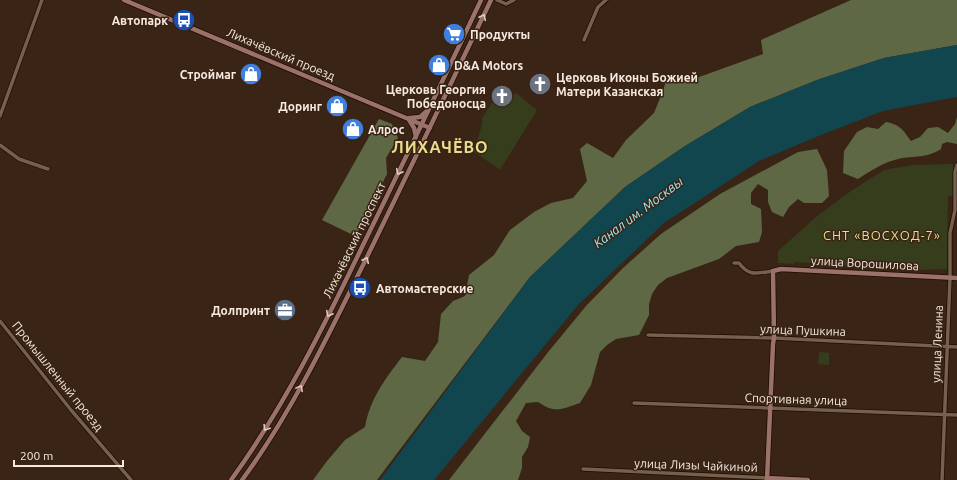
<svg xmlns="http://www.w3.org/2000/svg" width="957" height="480" font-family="Ubuntu,sans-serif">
<rect width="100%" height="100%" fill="#392415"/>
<!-- green -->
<path fill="#363d1c" d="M499,92L509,97L516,93L537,110L500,170L473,151C476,141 483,129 482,118Z
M953,164V196H948L947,269L918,270L794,262V264L778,263V251L817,216L851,191L884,170L912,165Z
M819,352L829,353V365L818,364Z"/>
<!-- forest -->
<path fill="#5f6844" d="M851,0H957V45L884,58L817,80L750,107L685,146L625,187L530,277L377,480H313L327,461L345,440L365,427C370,399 385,379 402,357L425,361L438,342L441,314L453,301L465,296L469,275L494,255L510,230L534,212L551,203L573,198L587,181L580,149L587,143L613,158L626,140L654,113L663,91L667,77L688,81L763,54L761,40Z
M957,117V144L947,142L942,144L941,149C925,159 915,155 898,159C884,162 870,171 858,179L843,173L844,151L857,132L867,127L878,129L886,122C901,125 903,130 911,141L920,137L928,128L938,127L948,133L955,124Z
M379,119L392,124L398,138L386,158L387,174L357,233L353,235L322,220Z
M817,149L827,170L829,196L822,203H804L798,199L789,207L783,217L772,212L768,202V190L758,184L751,193V204L761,209L762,232L759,242L736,246L719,259L667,278L658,285L652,294L649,304V315L639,335L616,339L607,345L600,352L591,385L580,403C561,409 556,414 538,402L526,403L516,421L522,431L530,437L528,447L522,457V468L518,480H449L549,351L586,306L623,268L661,234L720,194L798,152Z"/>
<!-- water -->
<path fill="#12464f" d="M957,45V97L883,111L816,137L759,161L664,223L578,305L434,480H380L530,277L625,187L685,146L750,107L817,80L884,58Z"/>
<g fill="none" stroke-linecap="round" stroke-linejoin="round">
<!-- street casing -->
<g stroke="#1f0c01" stroke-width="5">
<path id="street" d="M497,0L506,4L514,0
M584,40L598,7L606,0
M0,116L42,0
M0,145L19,159L48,169
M734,263H739C749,277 758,273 773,271
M0,321L71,410L131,480
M648,335L774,338L957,347
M634,403L957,415
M583,469L767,478
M942,480L950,278V233L955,210V172L957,165"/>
</g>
<!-- secondary casing -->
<g stroke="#1f0c01" stroke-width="6">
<path id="secondary" d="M124,0L430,128
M408,118L414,128L416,137
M410,118L420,117L428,110
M767,478L808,480
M231,480C284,407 324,326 363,245C403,164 442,82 481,0
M242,480C291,414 330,332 366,259C408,173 450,86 491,0
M767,480L773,344L774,338L773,271L781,269L957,278"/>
</g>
<!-- street -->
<use href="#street" stroke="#775f4e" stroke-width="3.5"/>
<!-- secondary -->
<use href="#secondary" stroke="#9b726b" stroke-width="4.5"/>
</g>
<!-- one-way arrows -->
<defs><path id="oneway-chevron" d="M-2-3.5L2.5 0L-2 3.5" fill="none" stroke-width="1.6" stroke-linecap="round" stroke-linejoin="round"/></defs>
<g stroke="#e0cbc2">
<use href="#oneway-chevron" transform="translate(483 17) rotate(-64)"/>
<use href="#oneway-chevron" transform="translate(399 172) rotate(116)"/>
<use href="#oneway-chevron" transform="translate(366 260) rotate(-64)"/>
<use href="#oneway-chevron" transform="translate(329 314) rotate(117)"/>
<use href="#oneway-chevron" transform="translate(300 388) rotate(-62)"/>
<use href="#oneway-chevron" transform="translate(266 428) rotate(122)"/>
</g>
<!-- icons -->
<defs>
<g id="bus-disc" transform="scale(1.15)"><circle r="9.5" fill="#1a4fb4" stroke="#392415"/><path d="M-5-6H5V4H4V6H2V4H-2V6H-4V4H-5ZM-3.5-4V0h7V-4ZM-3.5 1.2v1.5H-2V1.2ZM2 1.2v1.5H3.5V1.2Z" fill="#fff"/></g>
<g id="supermarket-disc" transform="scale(1.15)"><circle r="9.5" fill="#3f7fe0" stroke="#392415"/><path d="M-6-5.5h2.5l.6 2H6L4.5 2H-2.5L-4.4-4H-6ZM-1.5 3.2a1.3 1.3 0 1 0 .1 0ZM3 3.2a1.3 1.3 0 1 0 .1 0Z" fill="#fff"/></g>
<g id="shop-disc" transform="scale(1.15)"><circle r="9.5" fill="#3f7fe0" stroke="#392415"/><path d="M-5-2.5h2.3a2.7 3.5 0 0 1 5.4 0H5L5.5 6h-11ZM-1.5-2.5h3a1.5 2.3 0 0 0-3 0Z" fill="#fff"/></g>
<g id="church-disc" transform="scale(1.15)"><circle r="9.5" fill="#6b7280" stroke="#392415"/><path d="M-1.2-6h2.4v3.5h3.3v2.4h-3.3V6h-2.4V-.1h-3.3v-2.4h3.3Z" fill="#fff"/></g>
<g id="office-disc" transform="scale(1.15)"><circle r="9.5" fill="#5c6f8a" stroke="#392415"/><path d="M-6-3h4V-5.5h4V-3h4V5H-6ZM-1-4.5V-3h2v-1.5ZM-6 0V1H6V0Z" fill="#fff"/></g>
</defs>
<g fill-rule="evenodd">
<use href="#bus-disc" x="184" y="20"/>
<use href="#supermarket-disc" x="454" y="34"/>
<use href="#shop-disc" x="439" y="65"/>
<use href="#shop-disc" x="251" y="74"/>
<use href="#church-disc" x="540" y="84"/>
<use href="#church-disc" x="502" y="96"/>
<use href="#shop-disc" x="337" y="106"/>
<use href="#shop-disc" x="353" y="129"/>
<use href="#bus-disc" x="360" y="288"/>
<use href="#office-disc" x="285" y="310"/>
</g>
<g text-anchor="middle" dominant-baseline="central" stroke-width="3" stroke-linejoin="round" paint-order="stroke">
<!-- poi labels -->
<g font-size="12" font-weight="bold" fill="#f7e9df" stroke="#392415" text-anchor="end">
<text x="168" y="20">Автопарк</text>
<text x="470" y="34" text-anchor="start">Продукты</text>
<text x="454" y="65" text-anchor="start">D&amp;A Motors</text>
<text x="236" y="74">Строймаг</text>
<text x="556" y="77" text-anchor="start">Церковь Иконы Божией<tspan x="556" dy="14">Матери Казанская</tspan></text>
<text x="486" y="89">Церковь Георгия<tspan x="486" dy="14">Победоносца</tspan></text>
<text x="322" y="106">Доринг</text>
<text x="368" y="129" text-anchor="start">Алрос</text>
<text x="376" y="288" text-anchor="start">Автомастерские</text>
<text x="270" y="310">Долпринт</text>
</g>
<!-- street labels -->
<g font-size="12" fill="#f7e9df" stroke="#392415">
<text transform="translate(281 54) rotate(23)">Лихачёвский проезд</text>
<text transform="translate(354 240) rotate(-64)">Лихачёвский проспект</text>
<text transform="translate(865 263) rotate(3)">улица Ворошилова</text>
<text transform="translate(803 330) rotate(2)">улица Пушкина</text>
<text transform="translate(937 344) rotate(-88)">улица Ленина</text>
<text transform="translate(58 376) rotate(51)">Промышленный проезд</text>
<text transform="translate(796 399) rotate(2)">Спортивная улица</text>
<text transform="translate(696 465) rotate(2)">улица Лизы Чайкиной</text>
</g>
<!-- water labels -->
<g font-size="13" font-style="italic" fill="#97ecfc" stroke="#392415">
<text transform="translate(638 212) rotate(-37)">Канал им. Москвы</text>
</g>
<!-- neighbourhood labels -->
<g font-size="13" letter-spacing="1" fill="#e9dd8f" stroke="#392415">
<text x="882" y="235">СНТ «ВОСХОД-7»</text>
</g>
<!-- district labels -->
<g font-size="16" font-weight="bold" letter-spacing="1" fill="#e9dd8f" stroke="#392415">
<text x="440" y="147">ЛИХАЧЁВО</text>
</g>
</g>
<!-- scale -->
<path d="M14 460v6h109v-6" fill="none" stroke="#f7e9df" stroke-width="2"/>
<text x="20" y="460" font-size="12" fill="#f7e9df" stroke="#392415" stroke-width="3" paint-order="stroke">200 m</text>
</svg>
